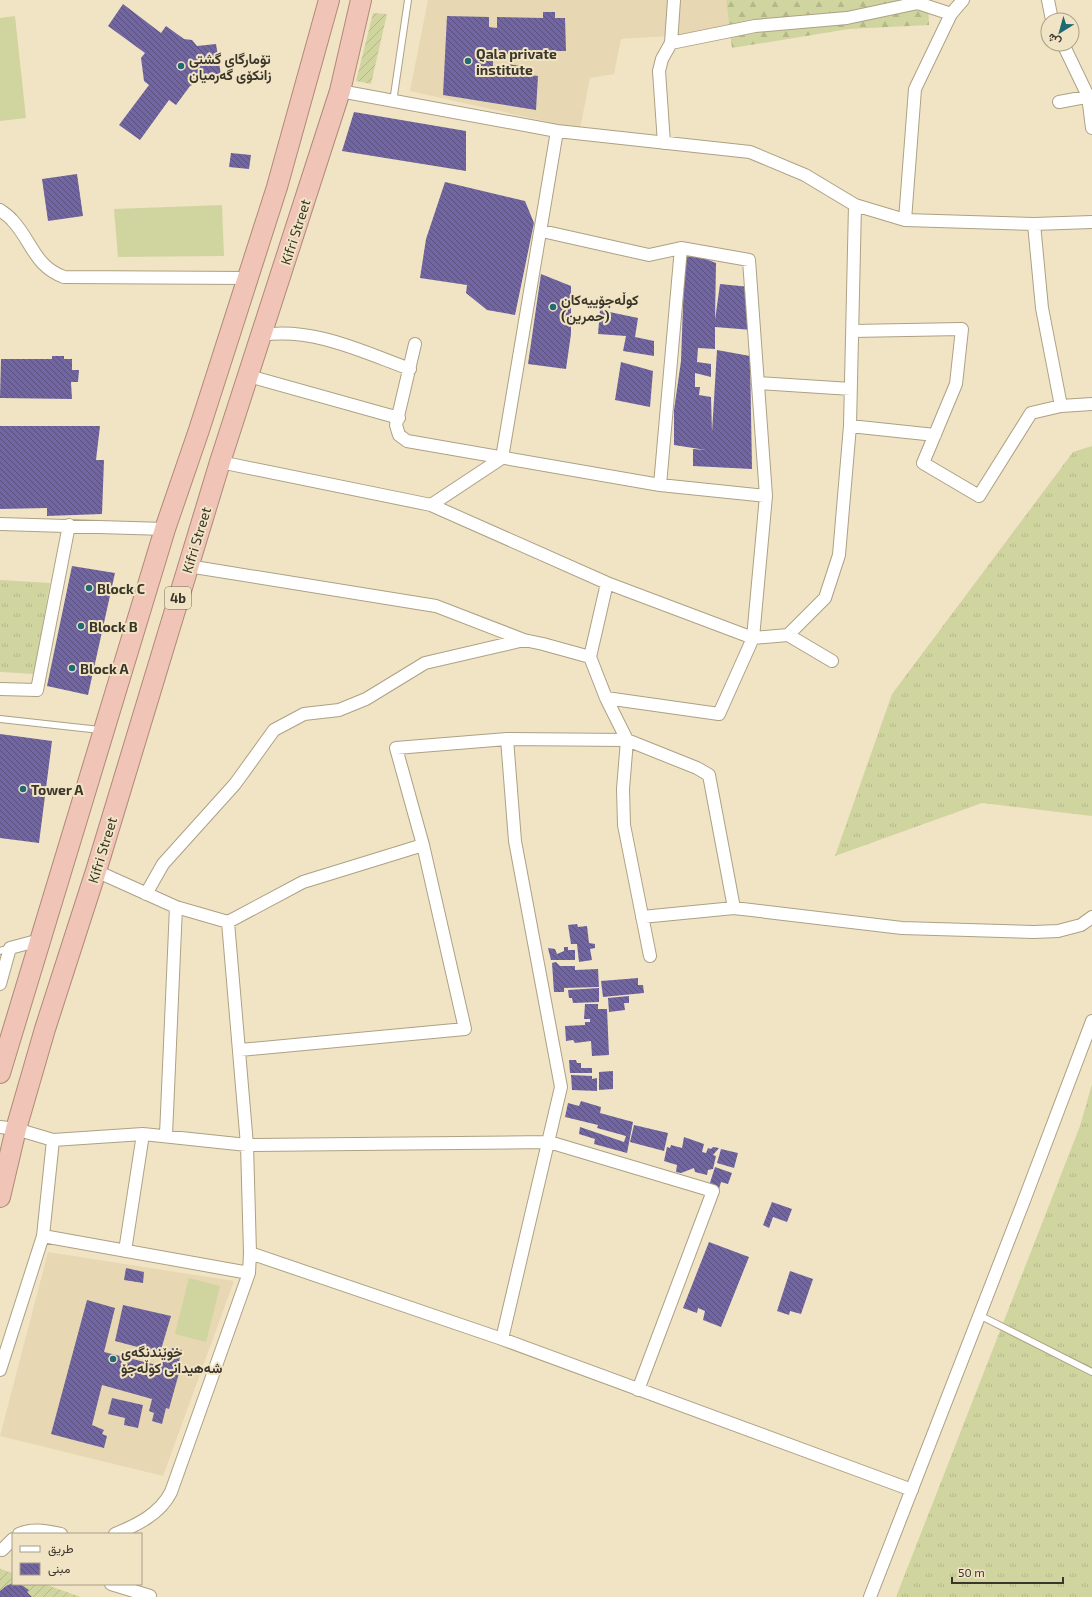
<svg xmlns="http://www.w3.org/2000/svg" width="1092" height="1597" font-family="'Exo 2',Vazirmatn,sans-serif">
<defs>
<pattern id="grass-tufts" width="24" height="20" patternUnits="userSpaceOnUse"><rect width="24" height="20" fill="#d0d5a0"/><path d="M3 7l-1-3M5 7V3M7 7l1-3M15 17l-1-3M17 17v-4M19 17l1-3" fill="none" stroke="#b4b78a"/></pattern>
<pattern id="forest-firs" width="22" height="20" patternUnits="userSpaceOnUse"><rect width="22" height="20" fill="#d0d5a0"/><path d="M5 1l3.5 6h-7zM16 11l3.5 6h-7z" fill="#b4b78a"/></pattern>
<pattern id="garden-furrows" width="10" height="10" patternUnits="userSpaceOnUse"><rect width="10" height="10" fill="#d0d5a0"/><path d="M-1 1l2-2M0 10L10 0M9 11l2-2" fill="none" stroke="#b4b78a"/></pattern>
<pattern id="building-back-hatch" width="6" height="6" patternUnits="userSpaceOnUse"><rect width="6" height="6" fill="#7166a2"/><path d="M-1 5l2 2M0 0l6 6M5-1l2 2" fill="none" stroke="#59507d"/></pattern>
</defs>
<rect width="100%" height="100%" fill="#f1e4c5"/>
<!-- built -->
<path fill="#e7d7b2" d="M428,0H726L730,32L621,39L614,74L590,78L580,129L410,91Z
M48,1252L234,1281L163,1476L0,1436Z"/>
<!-- grass -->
<path fill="url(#grass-tufts)" d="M1092,446V816L982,803L835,856L892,694L1073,452Z
M0,580L50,583L34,674L0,672Z
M1092,1084V1597H896L1080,1126Z"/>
<!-- forest -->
<path fill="url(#forest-firs)" d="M726,0H928L929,25L849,29L732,48Z"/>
<!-- garden -->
<path fill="url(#garden-furrows)" d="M373,13L387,14L371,84L356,81Z
M0,1569L13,1573V1584H44L81,1597H0Z"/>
<!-- pitch -->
<path fill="#d0d5a0" d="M15,16L26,118L0,121V18Z
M222,205L224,256L118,257L114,209Z
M189,1278L220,1286L206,1342L175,1334Z"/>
<!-- building -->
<path fill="url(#building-back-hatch)" d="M123,4L161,33L166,26L184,39L192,40L197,46L216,44L221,75L203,77L197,83L190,86L176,105L169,100L140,140L119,125L149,85L144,81L141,58L145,53L108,26Z
M543,12H555V18H565L566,51H557V56H541V54H500V51H490L488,61H493V68L507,71L508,64L526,67L524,74L538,76L536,110L443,95L447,16L489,17V27L497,28V17L543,18Z
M354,112L466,131V171L342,151Z
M231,153L251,155L249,169L229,167Z
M77,174L83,216L48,221L42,179Z
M445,182L525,201L534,223L515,315L487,310L466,293L467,285L420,278L426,239Z
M685,251L716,263L715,320L720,284L750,287L752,330L715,327V349L698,348L697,362L711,364V377L695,373V387H700L699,395L711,397L712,432L717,350L750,356L752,469L693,466V449L706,450L674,445V410L681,361Z
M541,274L571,286V334L566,369L528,364Z
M600,310L638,318L635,337L654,341V356L623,351L626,336L598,334Z
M52,356H64V359H72V370H79L78,382H71L72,399L0,398L1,359H52Z
M621,362L653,371L650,407L615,400Z
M0,426H100L96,460H104L102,514L47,516V508L0,509Z
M72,566L115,573L88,695L47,686Z
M0,734L52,741L39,843L0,838Z
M577,924L578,927L587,926L589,943L595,944V948L590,949L592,960L579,962L577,944H571L568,925Z
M564,947H568V950H575V960H551L548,948L555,949L557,954L564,951Z
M556,962L560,966H575V970L598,969L599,987L564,988V992H554L552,963Z
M638,978V985H643L644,993L603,997L601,981Z
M599,988V1002L573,1003L572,998H569L568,990Z
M629,996V1003H624L625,1010L609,1012L608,998Z
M585,1004H598V1009H607L609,1055L592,1056L591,1041L575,1043L573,1040L566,1041L565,1026L585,1025V1022H590V1019H584Z
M569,1060H576L577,1063H581V1068H592V1073H570Z
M613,1071V1089L599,1090V1072Z
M571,1075L592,1076V1079L597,1078V1091L572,1090Z
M581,1101L601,1107L600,1113L633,1122L627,1153L594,1144L595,1139L579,1134L580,1127L624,1142L626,1136L597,1128L598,1125L565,1117L568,1103L579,1106Z
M634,1125L668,1133L664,1151L630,1142Z
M684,1137L704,1144L702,1152L706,1153L708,1148L711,1149L713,1147L719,1148L713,1155L716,1156L713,1169L708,1170L707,1175L695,1172L694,1168L681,1173L676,1172L677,1165L664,1161L667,1147L670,1148L671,1145L682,1148Z
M721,1149L738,1153L734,1168L717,1163Z
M715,1167L732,1173L728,1184L721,1182L719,1189L709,1186Z
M772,1202L792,1209L787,1222L773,1217L769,1228L763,1225Z
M709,1242L749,1257L721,1327L703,1320L705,1311L698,1308L697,1313L683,1308Z
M126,1268L144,1272L143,1283L124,1280Z
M790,1271L813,1279L801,1314L790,1311L789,1315L777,1311Z
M87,1300L115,1308L104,1352L161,1366L164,1354L170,1355L172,1348L182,1350L178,1365L181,1366L169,1409L166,1408L162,1424L152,1421L154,1413L149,1411L152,1399L102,1385L92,1425L104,1430L102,1434L107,1436L104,1448L51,1434Z
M123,1305L171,1316L160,1353L115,1341Z
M112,1398L143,1405L138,1428L124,1425L125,1418L108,1414Z
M13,1583L20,1584L29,1590L27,1592L32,1597H0V1591L6,1586Z"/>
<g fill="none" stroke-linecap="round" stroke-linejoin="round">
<!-- service casing -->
<g stroke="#ada184" stroke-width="8">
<path id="service" d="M393,102L408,0
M0,719L100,730
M0,951L10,948
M979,1315L1092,1372"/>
</g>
<!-- minor casing -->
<g stroke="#ada184" stroke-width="14">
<path id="minor" d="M1048,0L1052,20
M671,43L755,26L847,18L918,3L951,14
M1063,44L1088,96L1092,128
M340,91L557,131L750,152L805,175L855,205L905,220L1034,224L1092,222
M1059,102L1092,96
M664,143L659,71L662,59L671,43L674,0
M0,210C4,213 9,216 12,220C32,241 34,266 64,277L248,278
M905,220L915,89L951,14L963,0
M1034,224L1042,308L1061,406
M542,231L649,255L681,248L749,260L766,496L753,638L719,714L606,698
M852,331L962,329L956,384L923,463L979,496L1031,413L1061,406L1092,404
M262,335C313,327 363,352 410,369
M415,344L396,425L399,435L407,441L660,485L766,496
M249,376L399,418
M758,383L851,389
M850,426L935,435
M220,462L431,505L607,583L753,638L788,635L832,661
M660,485L681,248
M431,505L502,458L557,131
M0,524L165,529
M188,566L436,606L524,640L543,644L590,657
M607,583L590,657L606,698L627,740L697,768L709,775L734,908
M788,635L825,598L839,555L850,426L855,205
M0,689L37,690L69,525
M96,871L176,907L228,922L247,1145L250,1253L249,1273L171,1492C160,1514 137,1525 115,1534
M146,894L163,864L235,784L274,730L304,714L339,710L366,699L425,663L524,640
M642,917L734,908L902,928L1034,932L1058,931L1081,925L1092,917
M228,922L303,882L423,845
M0,984L10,948L40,940
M240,1050L465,1029L423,845L396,748L507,739L627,740L623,789L624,825L650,956
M0,1127L16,1129L53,1140L143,1134L247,1145L549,1142L713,1191L638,1390
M166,1135L176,907
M43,1236L249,1273
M125,1251L143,1134
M250,1253L502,1339L912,1490
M502,1339L561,1087L515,841L507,739
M0,1370L43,1236L53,1140
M19,1534C33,1528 46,1531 61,1534
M2,1550L13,1539
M111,1584L150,1596
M870,1597L1025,1198L1092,1021"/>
</g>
<!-- trunk casing -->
<g stroke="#af8979" stroke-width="22">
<path id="trunk" d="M0,1073L165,529L199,430L277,187L329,0
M0,1197L16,1129L45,1029L96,871L220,462L340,91L361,0"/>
</g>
<!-- service -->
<use href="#service" stroke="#fff" stroke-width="6"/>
<!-- minor -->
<use href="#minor" stroke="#fff" stroke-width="12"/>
<!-- trunk -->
<use href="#trunk" stroke="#f0c4b6" stroke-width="20"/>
</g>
<!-- markers -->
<g fill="#206b73" stroke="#f1e4c5" stroke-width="1.5">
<circle cx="468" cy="61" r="4"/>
<circle cx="181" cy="66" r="4"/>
<circle cx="553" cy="307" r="4"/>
<circle cx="89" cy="588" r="4"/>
<circle cx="81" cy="626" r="4"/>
<circle cx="72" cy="668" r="4"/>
<circle cx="23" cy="789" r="4"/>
<circle cx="113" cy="1359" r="4"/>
</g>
<g text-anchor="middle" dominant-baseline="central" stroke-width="4" stroke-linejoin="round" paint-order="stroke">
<!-- shield labels -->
<rect fill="#f1e4c5" stroke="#726a58" stroke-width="1" x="165" y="587" width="26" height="22" rx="3"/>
<g font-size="13" font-weight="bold" fill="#3b362a">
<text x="178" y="598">4b</text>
</g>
<!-- poi labels -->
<g font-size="14" font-weight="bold" fill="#3b362a" stroke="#f1e4c5" text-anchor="start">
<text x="476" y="53">Qala private<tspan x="476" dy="16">institute</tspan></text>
<text x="189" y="58">تۆمارگای گشتی<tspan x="189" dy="16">زانکۆی گەرمیان</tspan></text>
<text x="561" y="299">کوڵەجۆییەکان<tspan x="561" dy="16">(حمرین)</tspan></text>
<text x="97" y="588">Block C</text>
<text x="89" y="626">Block B</text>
<text x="80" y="668">Block A</text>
<text x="31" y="789">Tower A</text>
<text x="121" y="1351">خوێندنگەی<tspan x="121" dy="16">شەهیدانی کوڵەجۆ</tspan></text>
</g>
<!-- street labels -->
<g font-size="14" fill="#3b362a" stroke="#f1e4c5">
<text transform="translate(295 232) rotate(-72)">Kifri Street</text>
<text transform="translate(196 540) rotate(-73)">Kifri Street</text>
<text transform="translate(102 850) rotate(-73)">Kifri Street</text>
</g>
</g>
<!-- legend -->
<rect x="12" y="1533" width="130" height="52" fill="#f1e4c5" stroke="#a89e87"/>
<rect x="20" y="1546" width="20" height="6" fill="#ffffff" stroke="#a89e87"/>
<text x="48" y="1553" font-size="12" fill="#3b362a">طريق</text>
<rect x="20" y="1563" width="20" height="12" fill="url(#building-back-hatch)" stroke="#a89e87"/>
<text x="48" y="1573" font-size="12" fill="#3b362a">مبنى</text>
<!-- north arrow -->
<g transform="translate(1060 32) rotate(217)"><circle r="19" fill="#f1e4c5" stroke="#a89e87"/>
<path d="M0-3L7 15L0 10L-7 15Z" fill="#206b73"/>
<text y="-6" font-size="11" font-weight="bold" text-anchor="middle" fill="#3b362a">ش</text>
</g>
<!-- scale -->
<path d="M952 1577v6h111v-6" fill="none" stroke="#3b362a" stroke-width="2"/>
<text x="958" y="1577" font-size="12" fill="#3b362a" stroke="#f1e4c5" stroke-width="3" paint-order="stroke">50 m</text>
</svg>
